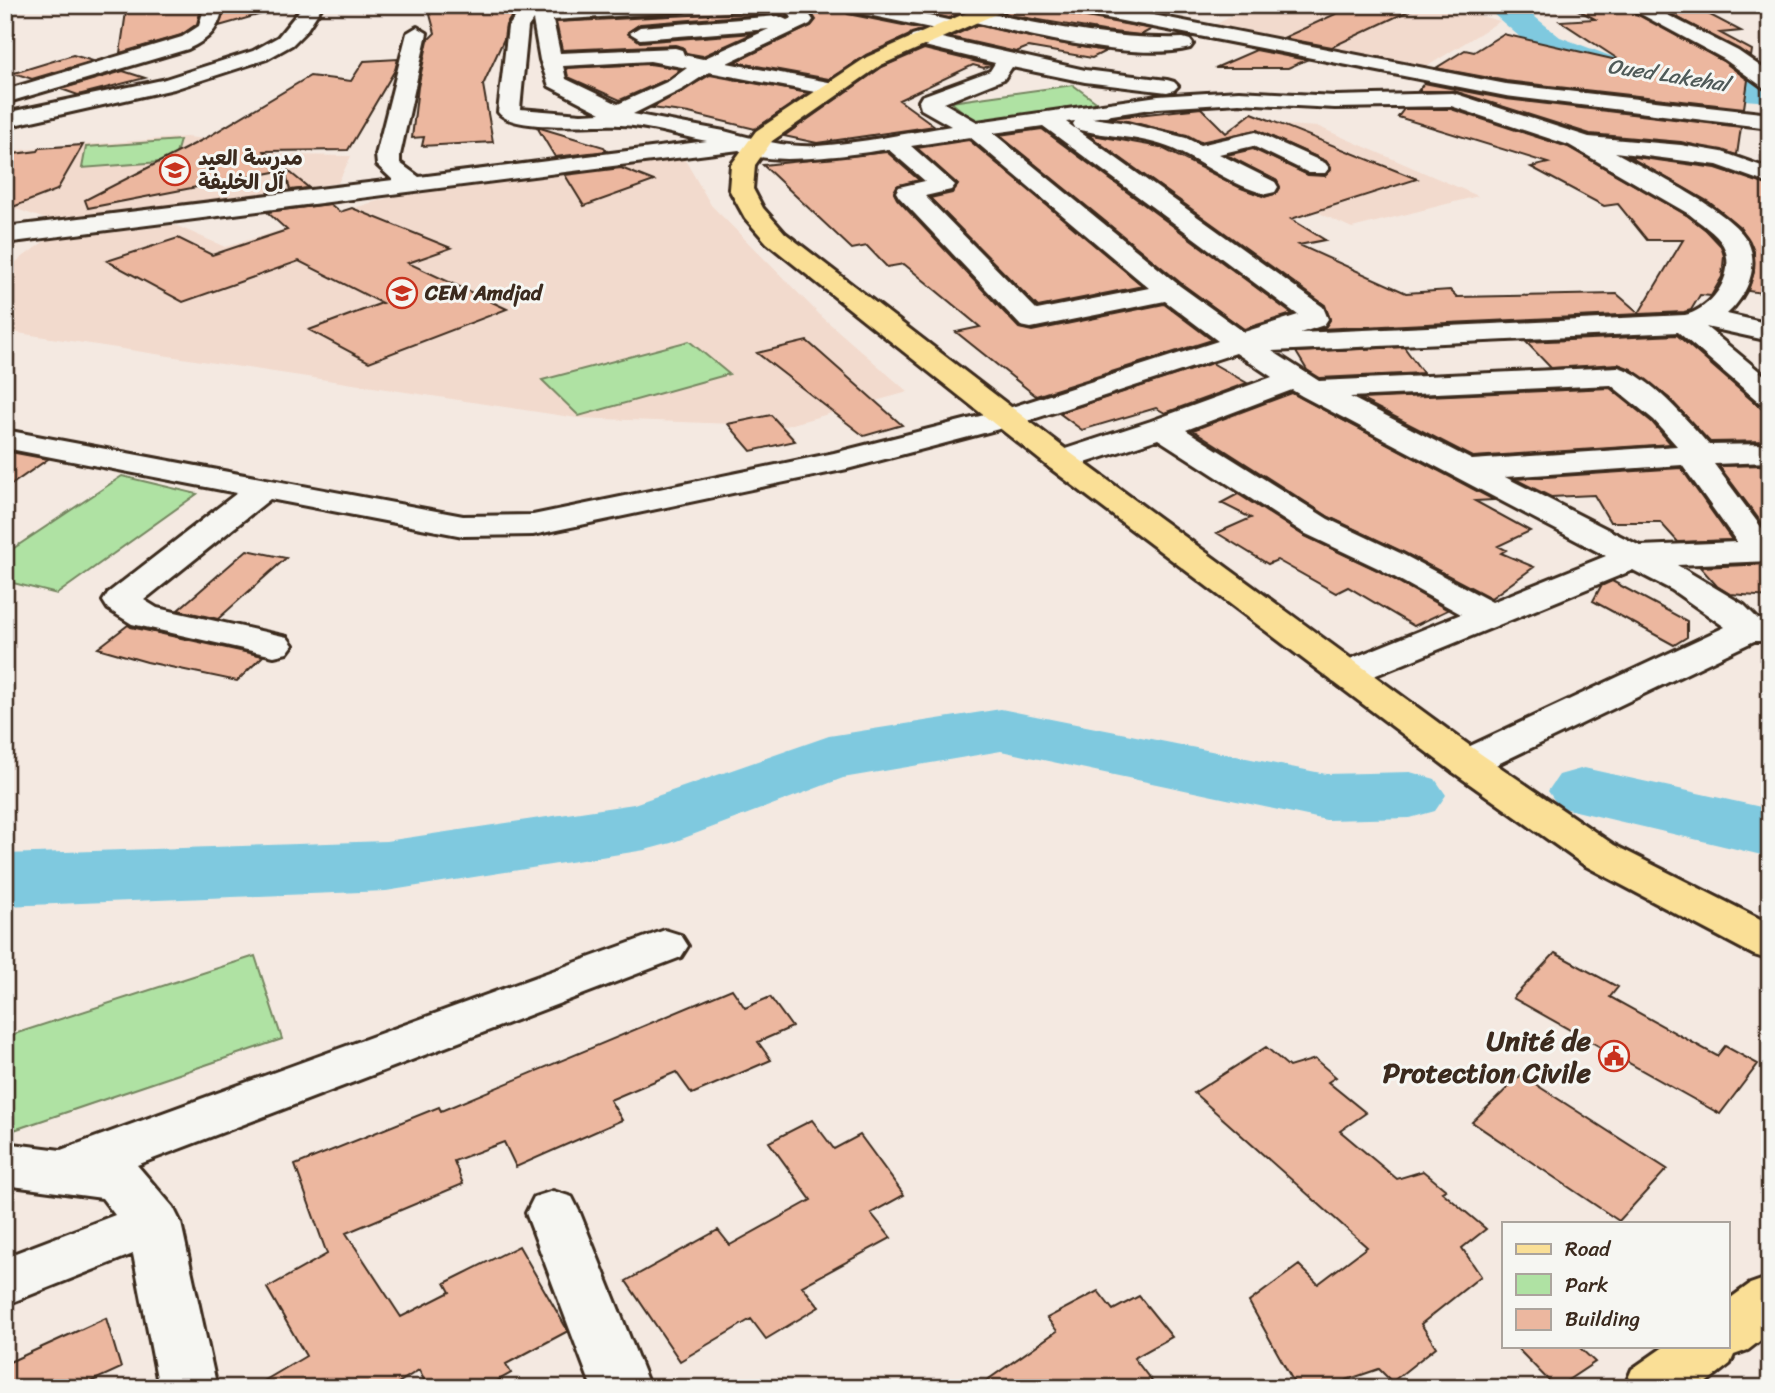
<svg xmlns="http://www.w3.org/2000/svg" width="1775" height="1393" font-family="Sriracha,'Playpen Sans Arabic',sans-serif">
<rect width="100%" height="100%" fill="#f4e9e1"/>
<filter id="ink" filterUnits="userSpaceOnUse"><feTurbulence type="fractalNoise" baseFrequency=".0143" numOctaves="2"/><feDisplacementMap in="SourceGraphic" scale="14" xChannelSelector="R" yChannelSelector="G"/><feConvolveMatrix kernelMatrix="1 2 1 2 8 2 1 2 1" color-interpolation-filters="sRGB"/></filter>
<g filter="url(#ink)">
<!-- built -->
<path fill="#f2dacd" d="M1253,5H1439L1500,21L1418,72L1209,28Z
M1267,124L1319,127L1478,196L1352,228L1315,211L1278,207L1160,149Z
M186,137L238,142L249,148L286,155L351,156L338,183L192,204L48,220L5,205V151Z
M661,158L685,160L711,205L821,316L908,392L785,426L577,418L5,331V270L46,240L175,225L225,247L410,191Z"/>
<!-- green -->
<path fill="#afe2a3" stroke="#758660" stroke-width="2" d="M1073,85L1103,107L978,124L951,102Z
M180,140L174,161L82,168L86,147Z
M689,341L729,374L579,416L542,380Z
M122,476L197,494L57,594L5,581V554Z
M255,956L282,1039L5,1133V1037Z"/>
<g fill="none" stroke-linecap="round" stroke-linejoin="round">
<!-- river -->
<path fill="#7fc9df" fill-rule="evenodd" d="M1483,5H1520L1560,37L1613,57L1731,77L1770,80V102L1731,99L1592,74L1536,51Z
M1001,709L1326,774L1410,772L1435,779L1446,795L1435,811L1410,818L1326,820L1001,751L843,778L671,843L645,850L386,891L5,906V854L386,841L634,804L829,736Z
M1584,768L1770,809V857L1559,807L1548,791L1559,775Z"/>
</g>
<!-- building -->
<path fill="#ecb79f" stroke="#3b2a1e" stroke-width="2" d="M127,5H202L197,24L181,35L120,53Z
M226,5H264L265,13L219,26Z
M519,5L506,25L504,39L483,85L493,142L422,146L424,137L412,138L418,87L428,40L435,33L428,7Z
M806,5H837L848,14L923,29L866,55L829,79L735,62L811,26L816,20Z
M892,5H977L949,18Z
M1011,5H1059L1070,14L1152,29L1141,35L1104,31L1003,14Z
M1355,5H1421L1332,47L1283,38Z
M1569,5H1621L1723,61L1748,80L1744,108L1506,81L1436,68L1465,50L1474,52L1503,34L1621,61L1560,21L1595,19Z
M1654,5H1691L1741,31L1720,33L1752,50L1751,57Z
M784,10L788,17L778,13L640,24L628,32L640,42L754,33L703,56L686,53L683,47L675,45L562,50L556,22Z
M977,25L1047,41L1106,51L1092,58L1028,47L1016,52L950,37Z
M924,49L990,65L984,68L973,65L899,100L935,126L817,143L784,136L882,67Z
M1256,50L1306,60L1288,68H1215Z
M73,55L93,61L32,79L14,73Z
M398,59L395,70L348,150L264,151L309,188L290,190L285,170L88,208L85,200L206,138L310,76L351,81L364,61Z
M650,64L681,69L668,79L620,100L568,77L566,68Z
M123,71L145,78L78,95L61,89Z
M710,75L808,93L755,129L689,113L652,108Z
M1424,83L1506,99L1741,127L1737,155L1681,142L1590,134L1454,91H1418Z
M1201,108L1226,133L1252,113L1417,179L1291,219L1325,240L1299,245L1406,293L1450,290L1457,297L1617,294L1639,313L1683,240H1647L1618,204L1604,206L1531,167L1548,163L1398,117L1404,109H1451L1568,147L1688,216L1706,230L1721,246L1724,256L1722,277L1711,296L1700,295L1691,310L1684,312L1319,329L1326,326L1330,320L1325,305L1087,134L1160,147L1241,188L1265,197L1277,193L1280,188L1277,181L1227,155L1253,149L1308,175L1325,176L1331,170L1326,161L1257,130L1200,142L1187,135L1110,118Z
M537,127L604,147L607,151L555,157Z
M1042,129L1292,314L1244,329L1182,284L999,135Z
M969,140L1143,286L1038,307L930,198L952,193L958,185L917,148Z
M83,145L57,190L5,210V155L38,151L40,148Z
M887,152L919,180L897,186L894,193L897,199L1019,328L1032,331L1164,304L1212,340L1036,396L956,332L980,327L904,264L887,267L867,246L852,249L763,165Z
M1628,156L1716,168L1770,186V294L1748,291L1754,272V251L1741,228L1709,202Z
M621,168L654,181L584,206L565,175Z
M330,204L340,212L352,208L451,248L408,263L507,309L369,362L309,330L382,303L299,261L183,302L107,261L178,238L212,255L287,230L267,212Z
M1677,335L1770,416V441L1710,442L1669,398L1631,369L1618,364L1551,368L1526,342Z
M807,341L902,425L864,436L757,353Z
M1404,347L1423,373L1320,378L1307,370L1296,352Z
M1212,363L1247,383L1165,413L1156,408L1082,430L1059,413Z
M1610,388L1652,422L1671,444L1473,457L1360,399Z
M1292,393L1494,500L1475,501L1530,531L1498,546L1506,550L1501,553L1534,567L1491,598L1403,552L1329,517L1193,430Z
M771,415L795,441L751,451L728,424Z
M5,451L48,459L5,489Z
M1770,465V534L1719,466Z
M1681,468L1732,540L1678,542L1660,522H1610L1594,495L1551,497L1515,479Z
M1238,494L1303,535L1377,570L1448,610L1414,626L1348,587L1336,593L1277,560L1268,564L1217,533L1251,518L1221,503Z
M247,550L286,558L218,619L178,610Z
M1770,564V597L1730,594L1717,586L1700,567Z
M1612,581L1687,621V637L1674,645L1593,601L1601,586Z
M128,625L131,627L263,656L237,681L147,662L98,648Z
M1555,953L1618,987L1610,997L1717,1056L1725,1046L1758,1064L1720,1114L1513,998Z
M732,989L745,1008L770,997L792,1027L758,1042L771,1060L692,1094L676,1072L610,1100L622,1120L516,1167L504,1142L454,1161L463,1184L346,1233L401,1317L450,1292L445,1283L519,1246L568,1331L506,1364L511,1373L484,1388H428L419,1370L390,1388H252L306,1356L267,1288L327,1254L295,1165L439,1107L441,1111Z
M1266,1047L1289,1067L1315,1059L1336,1077L1328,1082L1366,1113L1340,1131L1397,1179L1423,1171L1446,1190L1442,1192L1486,1229L1462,1248L1481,1276L1421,1324L1436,1347L1392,1382L1379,1369L1323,1388H1297L1249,1302L1299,1265L1318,1284L1367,1247L1194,1093Z
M1521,1075L1667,1169L1619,1221L1472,1122Z
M812,1120L834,1149L860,1135L904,1195L871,1213L891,1238L802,1286L819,1307L766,1339L751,1319L680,1361L626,1281L718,1230L730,1245L811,1200L769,1142Z
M1098,1291L1113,1310L1139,1296L1172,1337L1134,1358L1157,1388H976L1057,1331L1047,1318Z
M106,1318L121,1368L77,1388H5V1364Z
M1515,1346H1578L1595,1362L1556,1388Z"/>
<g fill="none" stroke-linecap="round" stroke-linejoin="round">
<!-- minor casing -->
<g stroke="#3b2a1e" stroke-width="6">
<path id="minor" d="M205,5H223C220,29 209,39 188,49L5,103V90L182,37L199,26Z
M304,5H323L306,31L292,45L267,59L174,89L5,127V113L162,80L253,51L278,37Z
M534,5H558L557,8L688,5L686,10L679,12L553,20L560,53L675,48L682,50L684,55L703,59L769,29L640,39L630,33L640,27L778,16L787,20L792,18L784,5H803L813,20L810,24L727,63L839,84L842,89L839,94L831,95L709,72L683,89L633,114L724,131C752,138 785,148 817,146C862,143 907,133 951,126L921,109L919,101L922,96L990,71L995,63L912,43L909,39L912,35L919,33L1085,70L1167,80L1174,82L1178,86L1174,90L1167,92L1085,82L1012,67L1004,79L944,103L977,122L1158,96L1239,91L1335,96L1453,93L1589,137L1681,145L1722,152L1770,169V184L1717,165L1615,152C1648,171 1731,210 1748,242C1760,267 1746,297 1727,314L1770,324V341L1706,327L1770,380V405L1759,402L1678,332L1272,351L1319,381L1618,367C1649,375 1688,421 1709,445L1770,444V462L1714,464L1770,539V561L1677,565L1744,605L1758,619H1770V641H1754L1481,772L1467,776L1453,772L1447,763L1453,754L1725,627L1672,590L1633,570L1359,682L1346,685L1333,682L1327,674L1333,666L1461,614L1378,568L1304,533L1158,439L1061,471L1050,468L1045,461L1050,454L1151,421L1272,377L1236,353L1018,424L847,469L533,535L463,536L270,499L144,600L157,608L287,637L293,645L287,653L274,656L132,624L108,609L103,601L108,593L237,493L5,448V430L463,516L533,515L834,453L996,412L1218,341L1165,301L1031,328L1021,326L899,197L896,192L899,187L925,181L888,149C856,154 764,168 739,150L5,243V227L393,180L377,165L376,155L407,33L417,27L427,33L400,155V163L419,177L707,141C679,136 649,126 621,125C595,123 513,133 498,112L508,27L521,10ZM533,20L540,60L549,86L601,113L581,114L520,109L528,27ZM650,61L687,68L669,81L618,104L566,79L563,66ZM1239,103L1335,108L1451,106L1569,145L1689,214C1700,223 1716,233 1723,245C1738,273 1712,309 1685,315L1300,333L1324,325L1328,319L1323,307L1066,122L1075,121L1073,124L1076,129C1108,137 1142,136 1173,149C1203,163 1233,186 1266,194L1275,192L1278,187L1275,182L1219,154L1253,146L1309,173H1325L1329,168L1325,163L1256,132L1200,145L1186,138L1127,123L1092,118L1158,108ZM1043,126L1298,315L1244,332L1180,286L993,133ZM970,137L1149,288L1037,310L925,196L951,190L955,185L911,146ZM1611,385L1654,420L1677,446L1472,460L1350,397ZM1292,390L1302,396L1606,556L1492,602L1402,554L1328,519L1186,430ZM1682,465L1737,542L1640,546L1505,477Z
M840,5H878L957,22L960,26L950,32L849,11Z
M1062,5H1102L1506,84L1770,114V128L1506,96L1071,11Z
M1624,5H1648L1738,51L1770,73V89L1763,87L1724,59Z
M974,10C1044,25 1111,40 1183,38L1190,40L1193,44L1190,48C1134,62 1024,34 967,20L964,16Z
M665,930L681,935L688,946L681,957L137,1165L173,1207L181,1223L217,1388H159L133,1254L5,1305V1257L115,1215L102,1198L5,1185V1143L61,1150Z
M553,1191L572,1197L580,1213L650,1388H592L526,1213L534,1197Z"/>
</g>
<!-- major casing -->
<g stroke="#3b2a1e" stroke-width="6">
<path id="major" d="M984,5H1009L1007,9L881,65L772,141L755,165L753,189L763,208L785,233L1072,454L1481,754L1614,845L1770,924V960L1754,955L1584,865L1453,772L1050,468L767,243L745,218L729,189L731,165L756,131L867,57Z
M1770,1277V1333L1748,1350L1734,1355L1730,1364L1699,1388H1624L1632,1369L1665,1346H1728V1300L1750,1284Z"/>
</g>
<!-- minor -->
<use href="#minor" fill="#f6f6f2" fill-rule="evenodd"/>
<!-- major -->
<use href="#major" fill="#fadf96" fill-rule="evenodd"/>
</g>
</g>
<!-- icons -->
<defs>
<g id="school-ring" transform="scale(1.575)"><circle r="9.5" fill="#f6f6f2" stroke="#c8321e" stroke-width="1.5"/><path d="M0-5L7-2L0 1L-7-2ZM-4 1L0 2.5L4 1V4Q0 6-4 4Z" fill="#c8321e"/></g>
<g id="civic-ring" transform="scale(1.575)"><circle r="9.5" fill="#f6f6f2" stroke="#c8321e" stroke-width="1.5"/><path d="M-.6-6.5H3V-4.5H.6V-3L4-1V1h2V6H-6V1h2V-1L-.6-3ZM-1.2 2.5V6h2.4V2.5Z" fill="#c8321e"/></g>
</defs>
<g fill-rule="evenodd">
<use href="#school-ring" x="175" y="170"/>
<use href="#school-ring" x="402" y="293"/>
<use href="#civic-ring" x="1614" y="1056"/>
</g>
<g text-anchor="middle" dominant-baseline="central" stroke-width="6" stroke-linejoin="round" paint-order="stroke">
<!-- far-water labels -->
<g font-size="21" font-style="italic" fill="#4f5a58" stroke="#f6f6f2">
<text transform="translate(1668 75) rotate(9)">Oued Lakehal</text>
</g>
<!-- far-poi labels -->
<g font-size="21" font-weight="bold" fill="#3b2a1e" stroke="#f6f6f2" text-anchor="start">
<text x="198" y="158">مدرسة العيد<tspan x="198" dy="24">آل الخليفة</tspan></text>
<text x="425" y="293">CEM Amdjad</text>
</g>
<!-- near-poi labels -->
<g font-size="28" font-weight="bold" fill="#3b2a1e" stroke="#f6f6f2" text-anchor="end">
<text x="1591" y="1040">Unité de<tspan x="1591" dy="32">Protection Civile</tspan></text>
</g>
</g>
<!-- margin -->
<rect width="1775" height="1393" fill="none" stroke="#f6f6f2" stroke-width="28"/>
<rect x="14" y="14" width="1747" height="1365" fill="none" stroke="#3b2a1e" stroke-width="2.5" filter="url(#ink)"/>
<!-- legend -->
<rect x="1502" y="1222" width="228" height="126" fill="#f6f6f2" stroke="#aba49d" stroke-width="2"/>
<rect x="1516" y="1244" width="35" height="10" fill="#fadf96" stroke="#aba49d" stroke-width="2"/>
<text x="1565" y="1256" font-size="21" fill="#3b2a1e">Road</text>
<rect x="1516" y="1274" width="35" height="21" fill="#afe2a3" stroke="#aba49d" stroke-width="2"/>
<text x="1565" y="1292" font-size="21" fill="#3b2a1e">Park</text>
<rect x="1516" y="1309" width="35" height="21" fill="#ecb79f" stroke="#aba49d" stroke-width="2"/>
<text x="1565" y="1326" font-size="21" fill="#3b2a1e">Building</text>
</svg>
